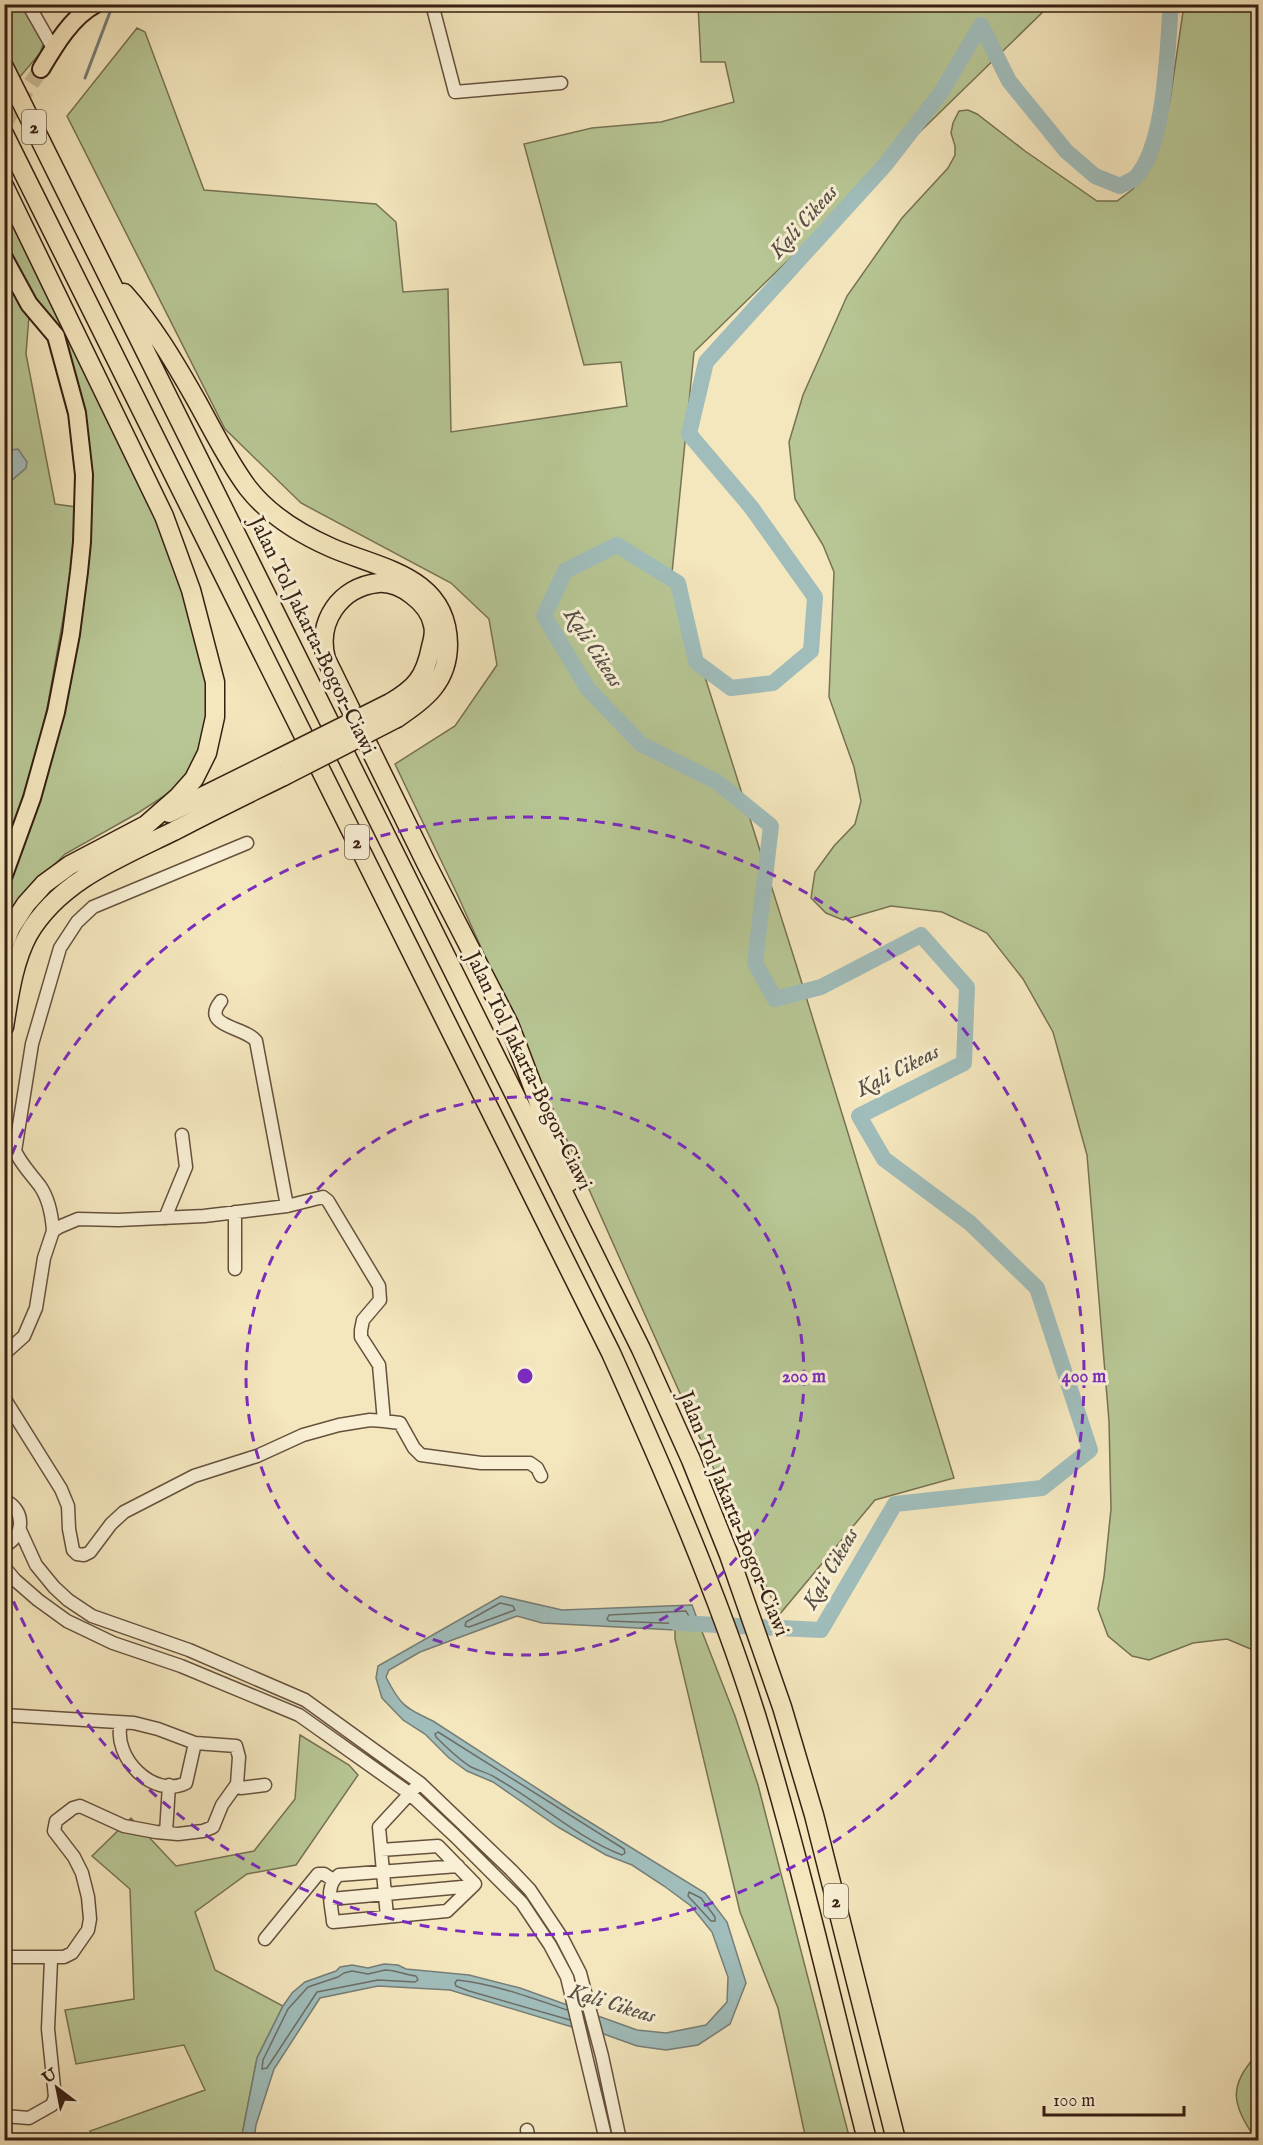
<svg xmlns="http://www.w3.org/2000/svg" width="1263" height="2145" font-family="'IM FELL English',serif">
<rect width="100%" height="100%" fill="#f4e6bd"/>
<filter id="stains"><feTurbulence type="fractalNoise" baseFrequency=".00333" numOctaves="4"/><feColorMatrix values="0 0 0 0 .2 0 0 0 0 .09 0 0 0 0 .02 0 0 0 .5 -.17"/></filter>
<radialGradient id="worn" r=".72"><stop offset=".6" stop-color="#630" stop-opacity="0"/><stop offset="1" stop-color="#630" stop-opacity=".3"/></radialGradient>
<!-- green -->
<path fill="#b7c694" stroke="#777253" stroke-width="1.5" d="M5,5H27L45,35L41,52L13,85L5,67Z
M698,5H1050L694,352L672,573L796,964L954,1478L875,1500L779,1615L458,896L395,764L455,726L497,665L489,619L451,583L301,503L225,429L67,116L137,28L145,32L204,190L376,204L396,222L403,292L448,289L451,432L627,406L621,362L584,365L524,144L592,128L661,122L734,102L725,62H701Z
M1184,5H1258V1652L1227,1639L1193,1643L1149,1660L1132,1656L1108,1636L1098,1609L1104,1577L1111,1509L1109,1421L1087,1155L1053,1032L1023,979L987,933L942,912L891,906L843,920L826,913L811,898L815,872L834,846L855,824L861,801L854,767L829,697L834,572L823,545L795,499L789,442L803,395L847,296L902,218L948,168L955,155V146L951,133L953,123L959,111L968,110L977,114L1025,151L1097,201H1117L1133,189L1155,159L1170,100Z
M5,210L66,322L176,549L210,687L207,740L178,787L138,813L65,854L11,908L5,924L4,892L22,844L89,514L70,365L37,310L5,243Z
M5,268L29,316L26,354L55,504L76,507L74,557L48,704L42,731L5,858Z
M701,1629L735,1716L758,1785L850,2140H806L778,2008L740,1912L675,1639V1630Z
M300,1735L349,1765L358,1775L296,1865L247,1874L195,1912L215,1970L283,2006L257,2058L241,2140H97L90,2131L205,2090L184,2045L76,2064L65,2010L134,1999L130,1889L92,1856L131,1818L176,1866L254,1851L295,1799Z
M1258,2053V2140H1256C1232,2103 1227,2088 1258,2053Z"/>
<!-- water -->
<path fill="#a0bdbb" stroke="#767e77" stroke-width="1.5" d="M18,449L27,462L26,468L5,486V451Z
M501,1596L562,1610L692,1605L701,1629L675,1630L542,1623L517,1616L420,1652L389,1670L386,1677C400,1705 405,1708 433,1721L575,1813L705,1893L727,1922L746,1983L730,2024L698,2045L666,2050L637,2046L601,2033L582,2030L450,1990L378,1986L320,1998L274,2069L256,2125L254,2140H241L257,2058L283,2006L292,1993L305,1982L336,1971L340,1967L352,1965L368,1968L384,1964L398,1965L406,1969L469,1975L520,1988L637,2030L666,2033L706,2025L727,2002L728,1977L712,1932L691,1906L664,1886L632,1865L606,1855L558,1827L493,1782L467,1771L449,1758L425,1734L403,1720L382,1698L376,1678L378,1666Z"/>
<g fill="none" stroke-linecap="round" stroke-linejoin="round">
<!-- shore -->
<path stroke="#6c6e66" stroke-width="1.5" d="M500,1603L513,1606L515,1610L469,1627L465,1626L466,1622Z
M686,1611L691,1620L689,1624L609,1621L607,1619L609,1615Z
M438,1732L624,1849L625,1853L622,1855C576,1837 539,1802 496,1778C489,1773 479,1771 471,1767C458,1759 447,1748 436,1737L435,1734Z
M689,1892L701,1898L715,1917V1921H711L688,1896Z
M385,1970C396,1970 405,1975 416,1976L418,1980L415,1982L378,1980L317,1992L267,2068L262,2069L263,2060L288,2009L308,1987L338,1977L344,1973L352,1971L368,1974Z
M567,2010C532,1998 495,1984 457,1980L455,1983L456,1986L469,1991L570,2020"/>
<!-- stream -->
<path stroke="#767e77" stroke-width="3" d="M85,78L110,12V4"/>
<!-- river -->
<path stroke="#a0bdbb" stroke-width="16" d="M677,1623L821,1630L895,1504L1042,1488L1090,1450L1037,1288L970,1223L884,1159L859,1116L964,1063L967,987L921,935L821,987L775,999L755,963L771,826L717,782L641,744L588,689L544,616L565,571L617,545L678,583L696,662L731,688L773,683L811,651L815,597L751,507L689,434L706,362L885,165L940,94L981,25L1009,81L1066,151L1095,176L1120,186C1125,183 1132,181 1136,177C1166,144 1167,49 1171,4"/>
<!-- major-tunnel -->
<path stroke="#cebe9b" stroke-width="16" stroke-dasharray="16 8" stroke-linecap="butt" d="M4,123L41,69"/>
<!-- minor casing -->
<g stroke="#66513d" stroke-width="15">
<path id="minor" d="M28,4L53,48
M432,4L455,92L561,83
M221,1001C200,1027 244,1026 256,1041L287,1206
M235,1212V1269
M165,1218L186,1167L182,1135
M53,1231C52,1216 49,1199 40,1186C31,1174 21,1164 15,1151L32,1044L60,948L77,922L93,907L247,843
M4,1354L24,1336L36,1308L44,1258L53,1231L59,1227L78,1219L118,1220L204,1216L287,1206L323,1197L328,1201L379,1286L380,1300L363,1320L361,1330V1337L379,1365L384,1421L400,1423L414,1448L421,1455L481,1463H530L537,1468L541,1476
M4,1398L61,1489L68,1506L69,1529L73,1550L77,1554L84,1555L90,1552L111,1524L124,1512L194,1476L257,1456L303,1435L339,1425L370,1420L384,1421
M4,1500C26,1510 25,1536 4,1546
M20,1530L36,1565L54,1587L68,1600L92,1616L189,1650L305,1700L420,1783L511,1870L530,1890L562,1938L580,1973L602,2056L620,2140
M4,1567L15,1580L38,1600L67,1621L88,1631L113,1643L181,1666L299,1715L409,1793L455,1836L522,1903L550,1945L567,1977L606,2140
M4,1715L134,1723L158,1729L195,1743L236,1746L239,1757L237,1784L241,1788L265,1785
M121,1723C112,1757 153,1799 186,1783L195,1743
M166,1833L169,1785
M381,1850L438,1846L475,1884L447,1911L333,1922C332,1906 324,1886 339,1875L458,1866
M331,1899L473,1886
M387,1917L379,1827L415,1788
M265,1939L318,1874H324L333,1880
M4,1957H52
M4,2116L29,2118L52,2105L55,2097L48,2029L51,1960L52,1957H64L72,1953L88,1930L90,1919L88,1897L82,1873L74,1857L54,1831L56,1821L73,1808L80,1806L124,1826L156,1832L178,1834L203,1831L213,1827L222,1805L237,1784
M527,2130L529,2140"/>
</g>
<!-- major casing -->
<g stroke="#371f12" stroke-width="20">
<path id="major" d="M41,69C54,47 72,16 96,4
M4,258L29,304L56,336L77,413L84,475L82,542L79,572L71,634L56,712L32,798L4,875"/>
</g>
<!-- highway casing -->
<g stroke="#371f12" stroke-width="21">
<path id="highway" d="M4,67L641,1349L691,1460L729,1555L782,1707L814,1815L896,2140
M4,134L611,1353C664,1471 717,1591 756,1715C799,1855 831,1998 867,2140
M4,186L164,516L191,590L215,682V717L207,753L194,779L178,797L146,825L70,865L44,884L26,904L11,927L4,944
M124,293C152,324 174,361 195,398C212,428 227,460 248,488C269,515 300,534 332,548C381,569 447,576 448,644C448,682 426,698 397,718
M390,703C416,688 425,677 431,647C433,640 435,632 433,625C429,603 400,581 378,583C340,587 316,622 326,659L426,863L509,1024L569,1182
M169,813L278,759
M4,1027C9,997 13,963 28,935C59,881 121,857 174,831C210,812 247,794 284,776"/>
</g>
<!-- minor -->
<use href="#minor" stroke="#f8efd4" stroke-width="12"/>
<!-- major -->
<use href="#major" stroke="#f4e6bd" stroke-width="16"/>
<!-- highway -->
<use href="#highway" stroke="#f4e6bd" stroke-width="18"/>
<!-- highway-bridge casing -->
<g stroke="#371f12" stroke-width="21" stroke-linecap="butt">
<path id="highway-bridge" d="M278,759L390,703
M284,776L397,718"/>
</g>
<!-- highway-bridge -->
<use href="#highway-bridge" stroke="#f4e6bd" stroke-width="18"/>
</g>
<!-- distance rings -->
<g fill="none" stroke="#7b2cbf" stroke-width="3" stroke-dasharray="10 8">
<circle cx="525" cy="1376" r="279"/>
<path d="M5 1171A559 559 0 1 1 5 1581"/>
</g>
<g text-anchor="middle" dominant-baseline="central" stroke-width="6" stroke-linejoin="round" paint-order="stroke">
<!-- shield labels -->
<g fill="#f8efd4" stroke="#715d4c" stroke-width="1.5">
<rect x="22" y="110" width="24" height="34" rx="4.5"/>
<rect x="345" y="825" width="24" height="34" rx="4.5"/>
<rect x="824" y="1884" width="24" height="34" rx="4.5"/>
</g>
<g font-size="20" font-weight="bold" fill="#371f12">
<text x="34" y="127">2</text>
<text x="357" y="842">2</text>
<text x="836" y="1901">2</text>
</g>
<!-- street labels -->
<g font-size="21" fill="#371f12" stroke="#f8efd4">
<text transform="translate(312 636) rotate(64)">Jalan Tol Jakarta–Bogor–Ciawi</text>
<text transform="translate(528 1071) rotate(64)">Jalan Tol Jakarta–Bogor–Ciawi</text>
<text transform="translate(733 1514) rotate(68)">Jalan Tol Jakarta–Bogor–Ciawi</text>
</g>
<!-- water labels -->
<g font-size="22" font-style="italic" fill="#564e45" stroke="#f8efd4">
<text transform="translate(804 222) rotate(-48)">Kali Cikeas</text>
<text transform="translate(593 648) rotate(57)">Kali Cikeas</text>
<text transform="translate(898 1071) rotate(-27)">Kali Cikeas</text>
<text transform="translate(831 1569) rotate(-60)">Kali Cikeas</text>
<text transform="translate(612 2004) rotate(17)">Kali Cikeas</text>
</g>
</g>
<circle cx="525" cy="1376" r="9" fill="#7b2cbf" stroke="#f8efd4" stroke-width="3"/>
<g font-size="18" text-anchor="middle" font-weight="bold" fill="#7b2cbf" stroke="#f8efd4" stroke-width="6" stroke-linejoin="round" paint-order="stroke">
<text x="804" y="1382">200 m</text>
<text x="1084" y="1382">400 m</text>
</g>
<!-- margin -->
<rect width="1263" height="2145" fill="none" stroke="#f4e6bd" stroke-width="24"/>
<rect x="6" y="6" width="1251" height="2133" fill="none" stroke="#371f12" stroke-width="3"/>
<rect x="12" y="12" width="1239" height="2121" fill="none" stroke="#371f12" stroke-width="1.5"/>
<!-- north arrow -->
<g transform="translate(57 2088) rotate(328)" stroke="#f8efd4" stroke-width="4.5" paint-order="stroke">
<path d="M0-4.5L10 22L0 15L-10 22Z" fill="#371f12"/>
<text y="-9" font-size="16" font-weight="bold" text-anchor="middle" fill="#371f12">U</text>
</g>
<!-- scale -->
<path d="M1044 2106v9h140v-9" fill="none" stroke="#371f12" stroke-width="3"/>
<text x="1053" y="2106" font-size="18" fill="#371f12" stroke="#f8efd4" stroke-width="4.5" paint-order="stroke">100 m</text>
<rect width="100%" height="100%" filter="url(#stains)"/>
<rect width="100%" height="100%" fill="url(#worn)"/>
</svg>
